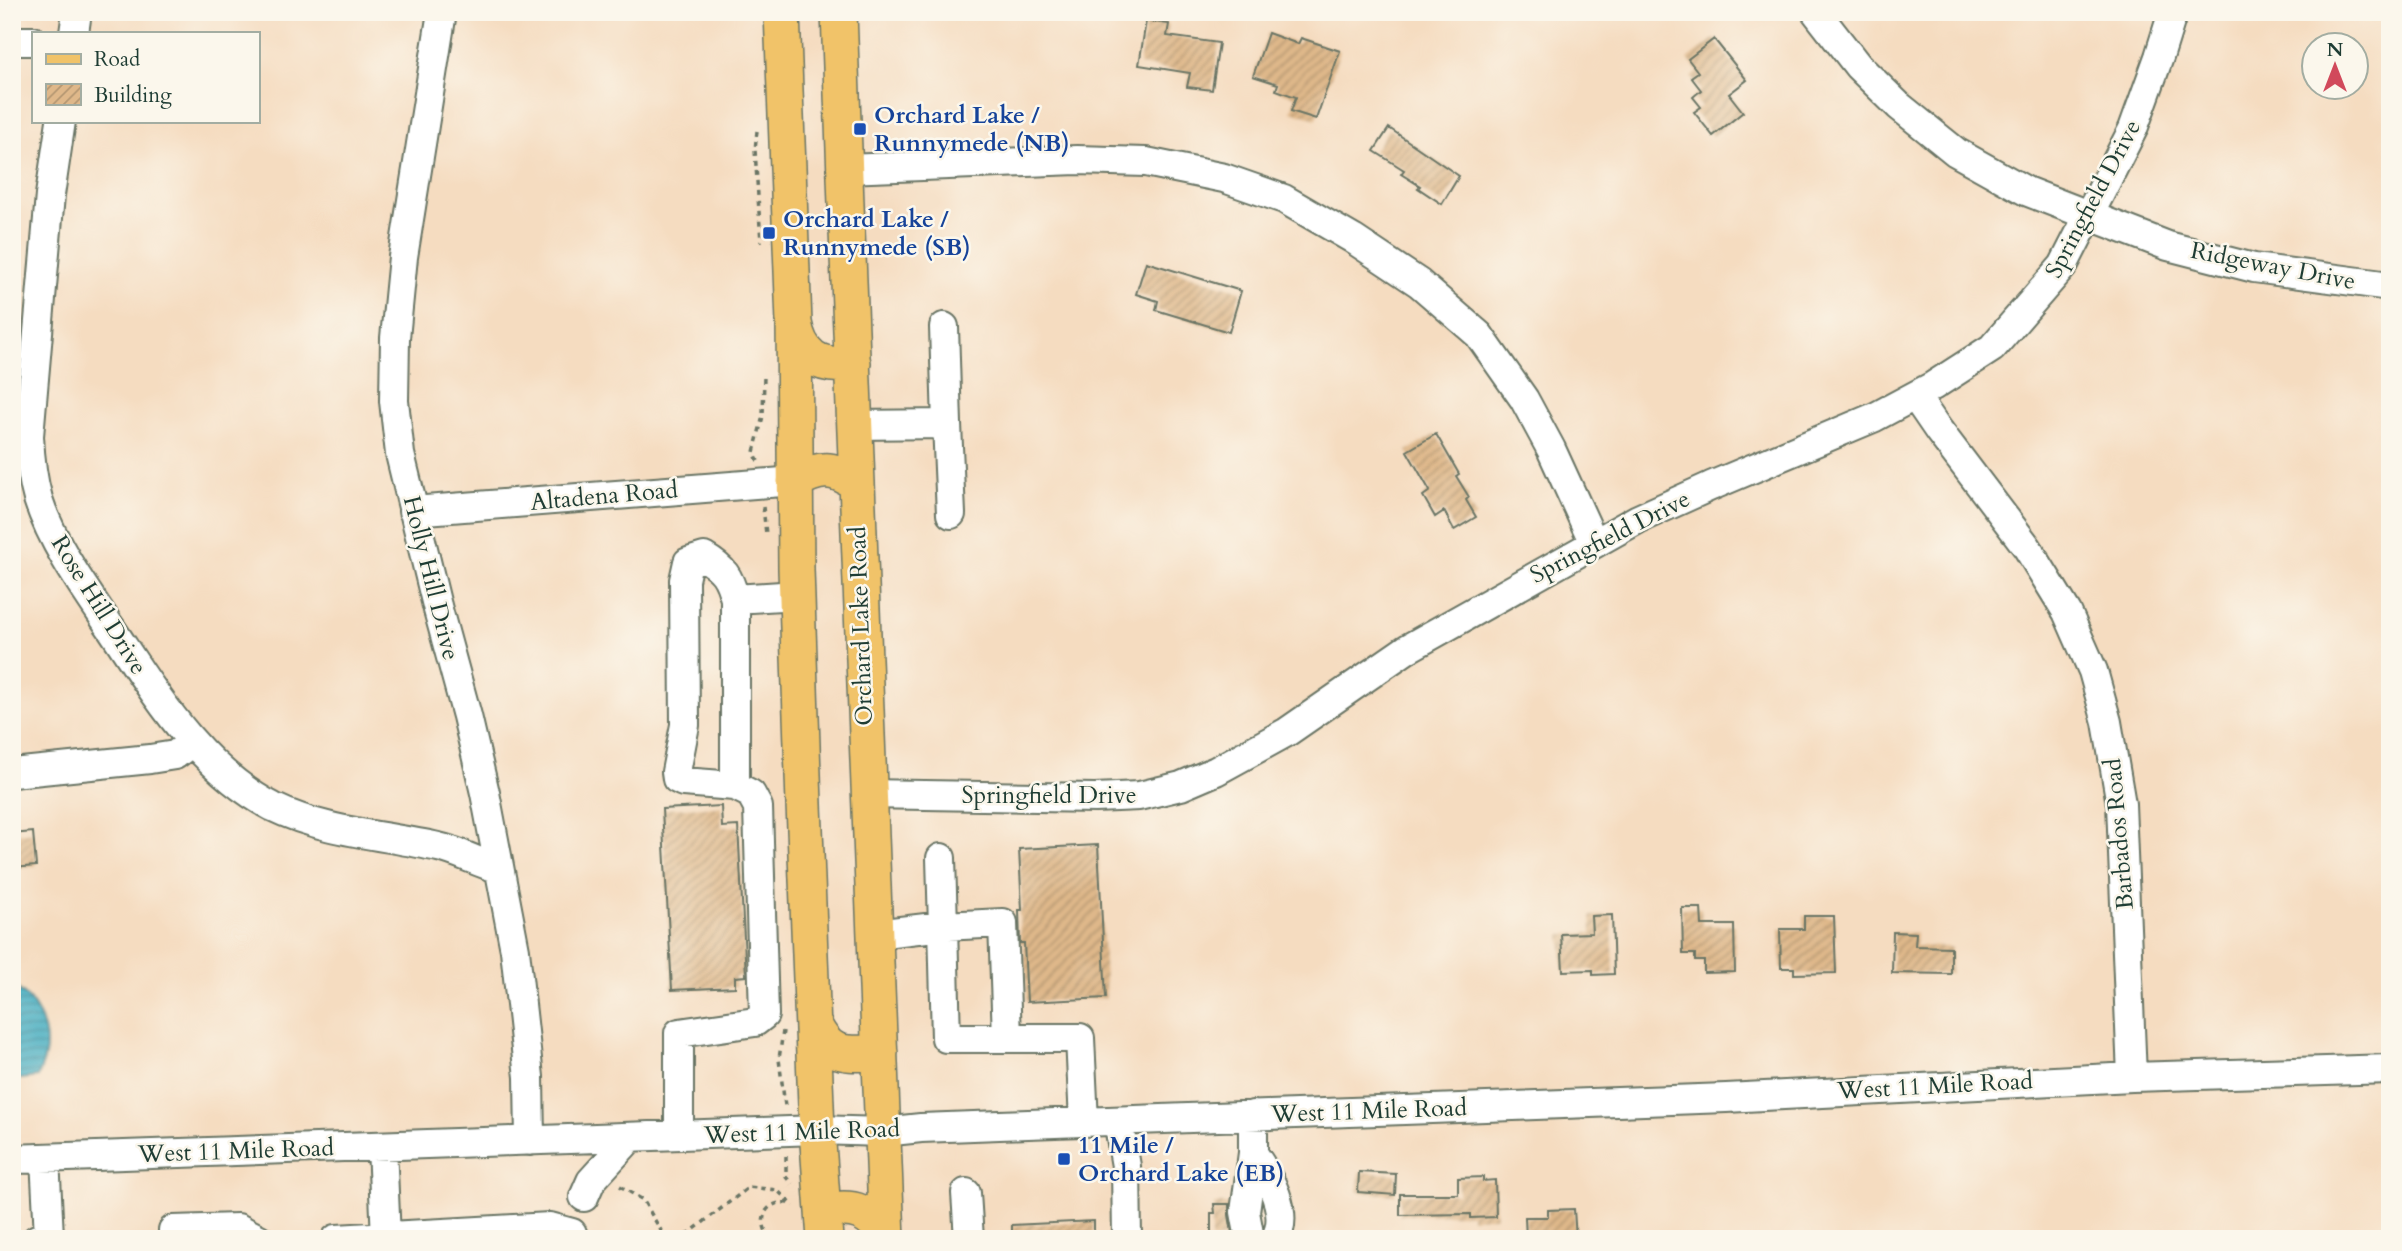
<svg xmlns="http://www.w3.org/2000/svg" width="2402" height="1251" font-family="Cardo,serif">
<defs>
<pattern id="water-rules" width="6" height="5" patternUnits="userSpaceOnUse" patternTransform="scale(1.75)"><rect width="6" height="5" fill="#41abc0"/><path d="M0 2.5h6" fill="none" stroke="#368c9d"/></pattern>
<pattern id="building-hatch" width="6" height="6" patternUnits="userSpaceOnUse" patternTransform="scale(1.75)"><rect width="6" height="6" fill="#dfb88a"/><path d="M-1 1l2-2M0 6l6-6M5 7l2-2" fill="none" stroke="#b49772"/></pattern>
</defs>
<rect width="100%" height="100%" fill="#fbf7ec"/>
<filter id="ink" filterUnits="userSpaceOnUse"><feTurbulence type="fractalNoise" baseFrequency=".0143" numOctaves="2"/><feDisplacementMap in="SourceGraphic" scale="14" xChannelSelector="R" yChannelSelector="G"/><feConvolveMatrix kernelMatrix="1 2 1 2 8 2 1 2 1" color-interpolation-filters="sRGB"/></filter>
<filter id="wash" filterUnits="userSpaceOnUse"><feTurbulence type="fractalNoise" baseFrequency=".00686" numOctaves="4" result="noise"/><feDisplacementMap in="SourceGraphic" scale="28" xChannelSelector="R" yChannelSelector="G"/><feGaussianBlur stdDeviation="1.57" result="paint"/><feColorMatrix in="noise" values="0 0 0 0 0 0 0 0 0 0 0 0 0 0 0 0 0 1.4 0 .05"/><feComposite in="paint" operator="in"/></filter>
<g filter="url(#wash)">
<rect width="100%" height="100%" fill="#f5dcc0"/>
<!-- water -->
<path fill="url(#water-rules)" stroke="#30747a" stroke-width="2" d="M12,986C35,997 50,1030 45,1055C44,1062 40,1070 38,1077L12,1080Z"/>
<g id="blocks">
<!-- building -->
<path fill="url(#building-hatch)" d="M1146,21L1169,24L1167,36L1219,43L1212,90L1187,87L1190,73L1139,65Z
M1268,33L1298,44L1301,38L1340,51L1316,119L1291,111L1296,97L1276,90L1278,84L1253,76Z
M1714,39L1747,80L1729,94L1743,112L1713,136L1694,112L1701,107L1693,97L1701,90L1691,77L1698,72L1688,59Z
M1389,128L1459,176L1442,204L1418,188L1420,186L1401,174L1404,170L1374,151Z
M1146,262L1241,291L1229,332L1156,310L1158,301L1136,294Z
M1436,434L1459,474L1456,476L1469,497L1466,500L1476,517L1454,530L1444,511L1435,517L1423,496L1430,491L1407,451Z
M721,806L722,827L738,826L746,976L735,977V987L672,990L662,809Z
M33,832L36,866L12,868V834Z
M1098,845L1106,998L1027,1002L1024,943H1020L1019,910H1022L1019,849Z
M1682,908H1701L1702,925H1734L1735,972L1704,973V961H1695V954H1683Z
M1612,915L1614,974L1593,975V970L1563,971L1561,934L1592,933L1591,916Z
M1804,916H1834L1836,973L1794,974V968H1781L1780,929H1804Z
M1893,932L1916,933L1915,946L1951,947V974L1892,973Z
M1359,1172L1396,1174L1395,1195L1358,1192Z
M1483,1177V1181L1495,1180L1496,1217L1471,1218V1214L1400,1215V1194H1458V1178Z
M1214,1204H1229V1215L1233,1239H1211V1213H1215Z
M1574,1209L1576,1239H1526L1525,1217H1548V1210Z
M1094,1221V1239H1012V1225Z"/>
</g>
</g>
<g filter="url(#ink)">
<use href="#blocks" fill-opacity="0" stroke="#6a7565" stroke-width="2"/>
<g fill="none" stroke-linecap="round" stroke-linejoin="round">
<!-- minor casing -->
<g stroke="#6a7565" stroke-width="32">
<path id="minor" d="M442,12L403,257L395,338L394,401L400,454L437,606L467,716L485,793L515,950L529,1077L530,1141
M1816,12L1858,66L1899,106L1956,152L2026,191L2168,246L2254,268L2390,286
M74,33L77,12
M12,41H33
M61,121L50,195L29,436C30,458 32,478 38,499C53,545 84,588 111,628C156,695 199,768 273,807C324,832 384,835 438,847C459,851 477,863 498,868
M845,169L1077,160L1146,162L1224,178L1284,199L1353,239L1419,283L1479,335L1524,399L1551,449L1594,543
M944,327L947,424
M1915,396L1939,431L2027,547L2067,612L2093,671L2107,722L2121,804L2132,1077
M854,425L947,424L951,514
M413,511L795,481
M735,599L797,595
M12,773L150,759L175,755L192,742
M867,794L1095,798L1139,796L1181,786L1216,771L1287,732L1407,649L1638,519L1711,486L1875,417L1933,386L1992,348L2063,266L2133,129L2159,57L2173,12
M941,858L943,926L1003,923L1007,1038
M875,934L943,926L946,1038H1080L1084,1122
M1118,1121L1126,1166L1127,1239
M679,1135V1033L755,1022L764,1015L758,807L751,794L735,786L683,782L677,779L676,772L685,725L684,580L688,562L704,557C724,569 729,576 735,599V786
M382,1146L386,1239
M1253,1153C1268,1175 1291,1213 1275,1239
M12,1159L817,1130L883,1132L921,1128L1726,1098L2132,1077L2390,1069
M966,1193L969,1239
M584,1197L591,1181L631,1137
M173,1230L238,1228L259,1239
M37,1239L49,1236L45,1158
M336,1239L550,1227L572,1233
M1250,1239L1245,1212L1253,1153V1115"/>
</g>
<!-- major casing -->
<g stroke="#6a7565" stroke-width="38">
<path id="major" d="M782,12L794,323L796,569L804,804L817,1130L825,1239
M839,12C854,421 868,830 887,1239
M794,323C800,356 819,369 853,363
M795,481C820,468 832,466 856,483
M814,1025C831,1059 846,1053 880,1053
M824,1212C854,1204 869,1212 887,1236"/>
</g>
<!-- path -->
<path stroke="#6a7565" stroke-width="3.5" stroke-dasharray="5 5" stroke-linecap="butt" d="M757,131L755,150L761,242
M758,461L754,452L763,416L764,376
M763,507L766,534
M783,1031L779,1059L785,1106
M786,1156V1177L792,1184
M620,1186L643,1200L666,1239
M667,1239L688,1234L749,1187L777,1190L794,1206
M771,1239C756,1221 764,1200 789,1203"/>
<!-- minor -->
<use href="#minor" stroke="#fff" stroke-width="28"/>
<!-- major -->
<use href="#major" stroke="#f1c369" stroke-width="35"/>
</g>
</g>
<!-- markers -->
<g fill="#1a4fb4" stroke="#fbf7ec" stroke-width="2.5">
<rect x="853" y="122" width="14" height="14" rx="3.5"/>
<rect x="762" y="226" width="14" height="14" rx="3.5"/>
<rect x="1057" y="1152" width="14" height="14" rx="3.5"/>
</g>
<g text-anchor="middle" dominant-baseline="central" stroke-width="5" stroke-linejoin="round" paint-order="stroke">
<!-- transit labels -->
<g font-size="24" font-weight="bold" fill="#164399" stroke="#fbf7ec" text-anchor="start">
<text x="874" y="115">Orchard Lake /<tspan x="874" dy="28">Runnymede (NB)</tspan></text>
<text x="783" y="219">Orchard Lake /<tspan x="783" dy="28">Runnymede (SB)</tspan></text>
<text x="1078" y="1145">11 Mile /<tspan x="1078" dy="28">Orchard Lake (EB)</tspan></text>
</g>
<!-- street labels -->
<g font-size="24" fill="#1f3d34" stroke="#fbf7ec">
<text transform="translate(2093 199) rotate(-62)">Springfield Drive</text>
<text transform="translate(2273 266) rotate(11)">Ridgeway Drive</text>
<text transform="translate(604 496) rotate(-5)">Altadena Road</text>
<text transform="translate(1610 537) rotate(-27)">Springfield Drive</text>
<text transform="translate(431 578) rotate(76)">Holly Hill Drive</text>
<text transform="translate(99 605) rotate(58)">Rose Hill Drive</text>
<text transform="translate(861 626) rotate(-92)">Orchard Lake Road</text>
<text x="1049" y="795">Springfield Drive</text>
<text transform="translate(2119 834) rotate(-95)">Barbados Road</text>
<text transform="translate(1935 1086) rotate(-3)">West 11 Mile Road</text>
<text transform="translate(1369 1111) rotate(-2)">West 11 Mile Road</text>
<text transform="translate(802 1132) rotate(-2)">West 11 Mile Road</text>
<text transform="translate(236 1151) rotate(-2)">West 11 Mile Road</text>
</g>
</g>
<!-- margin -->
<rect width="2402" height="1251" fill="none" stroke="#fbf7ec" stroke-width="42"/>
<!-- legend -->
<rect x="32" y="32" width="228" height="91" fill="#fbf7ec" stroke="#a3ada2" stroke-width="2"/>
<rect x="46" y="54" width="35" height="10" fill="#f1c369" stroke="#a3ada2" stroke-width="2"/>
<text x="94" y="66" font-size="21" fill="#1f3d34">Road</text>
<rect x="46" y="84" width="35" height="21" fill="url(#building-hatch)" stroke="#a3ada2" stroke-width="2"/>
<text x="94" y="102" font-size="21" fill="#1f3d34">Building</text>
<!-- north arrow -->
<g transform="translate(2335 66)"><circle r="33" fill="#fbf7ec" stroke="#a3ada2" stroke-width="2"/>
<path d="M0-5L12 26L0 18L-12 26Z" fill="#d1495b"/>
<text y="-10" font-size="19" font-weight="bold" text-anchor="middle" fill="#1f3d34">N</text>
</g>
</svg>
